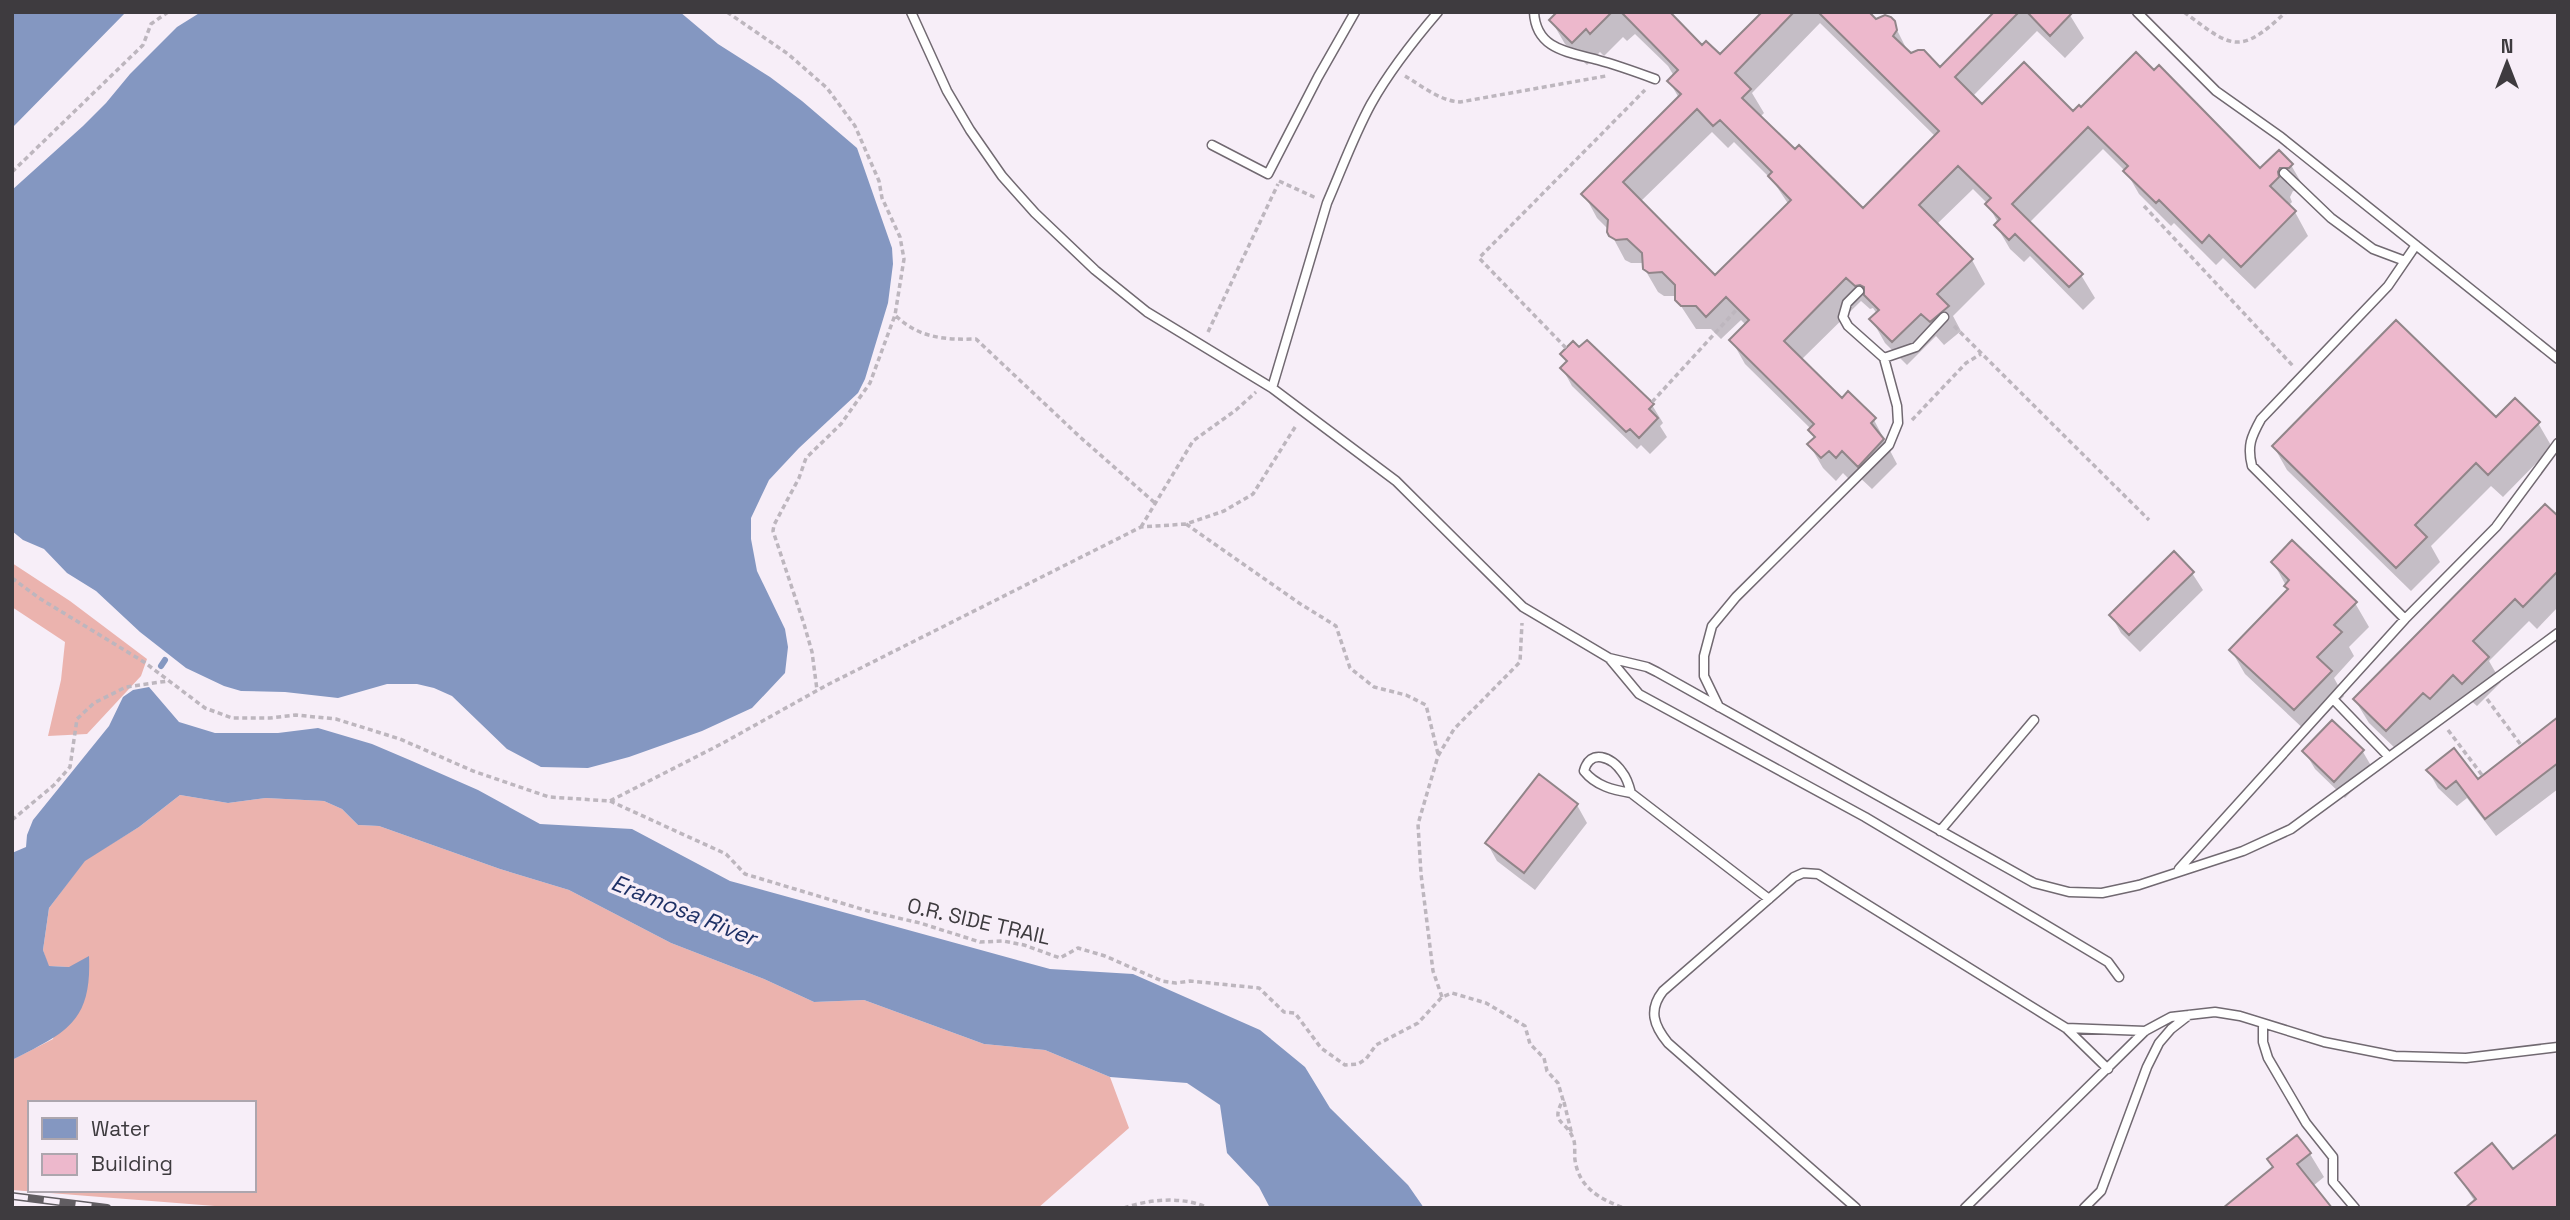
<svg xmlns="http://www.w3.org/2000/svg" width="2570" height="1220" font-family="'Space Grotesk',sans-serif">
<rect width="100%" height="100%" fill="#f7eef8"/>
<!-- forest -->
<path fill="#ebb3ae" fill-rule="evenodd" d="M12,563L70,601L147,659L141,676L87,734L48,736L61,680L65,642L12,607Z
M180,795L228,803L266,798L324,801L342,809L358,825L379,826L500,869L569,890L671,943L764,979L814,1002L864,1000L984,1044L1045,1050L1110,1077L1129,1128L1038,1208H240L12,1190V1060L53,1039L69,967L48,966L43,950L49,908L85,860L139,827ZM30,1103H254V1190H30Z"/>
<!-- water -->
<path fill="#8497c1" d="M12,12H126L12,128Z
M201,12H680L718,44L770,77L802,101L857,148L892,248L893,264L888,303L865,379L858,393L799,448L769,480L751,518V539L757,571L785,629L788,647L785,673L752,708L702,731L629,757L588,768L541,767L507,749L452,696L434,688L417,684H387L338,698L285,692L241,691L224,686L186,668L140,632L96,591L67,573L44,549L23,540L12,531V190L83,126L106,103L130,74L177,27Z
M149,687L179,722L215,733H278L318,728L372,744L412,761L478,790L540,824L632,829L730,881L1050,969L1133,974L1260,1030L1305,1067L1330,1108L1408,1185L1424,1208H1270L1259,1187L1227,1153L1220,1105L1187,1083L1110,1077L1045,1050L984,1044L864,1000L814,1002L764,979L671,943L569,890L500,869L379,826L358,825L342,809L324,801L266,798L228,803L180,795L139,827L85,861L49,908L43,950L49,966L69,967L89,956C92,1023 65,1033 12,1060V853L26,847L27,835L33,820L109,726L123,697L133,690Z"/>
<!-- shadow -->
<path fill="#0003" fill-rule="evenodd" d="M1559,12H1667L1702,47L1720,57L1764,12H1872L1874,21L1892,20L1910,56L1940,69L1997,12H2068L2084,38L2065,58L2037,31L1972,97L1982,106L2073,113L2260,170L2291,165L2305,189L2302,192L2293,191L2290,197L2292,202L2288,206L2295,212L2308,236L2255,289L2223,258L2216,265L2174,223L2171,226L2139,194L2127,173L2103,149L2029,223L2081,275L2095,298L2083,310L2030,256L2024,262L2010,249L1996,225L1998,223L1988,204L1973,189L1936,225L1972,260L1985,284L1953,316L1961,331L1944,345L1936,336L1907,365L1885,343L1872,320L1877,314L1873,308L1870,309L1861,301L1801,360L1841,400L1874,420L1897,464L1872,489L1856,474L1850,480L1843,473L1836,481L1823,468L1809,444L1815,439L1811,429L1745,364L1732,341L1747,326L1741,320L1721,339L1711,329H1696L1677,300V296H1664L1658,292L1644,268V263H1631L1625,260L1609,230L1597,218L1584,194L1679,98L1669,81L1674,76L1668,66L1635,34L1627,41L1623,37L1604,56L1600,52L1587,65L1565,44L1551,20ZM1820,23L1936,137L1863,211L1795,152L1760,117L1764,113L1752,93ZM1712,132L1728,148L1734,142L1773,181L1789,205L1715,278L1640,202Z
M1562,354L1652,405L1663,423L1660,426L1667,437L1650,454L1641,445L1637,449L1572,386L1562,368L1567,363Z
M2538,423L2552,447L2503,497L2491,486L2431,546L2440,562L2411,591L2287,470L2274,447Z
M2558,519V607L2537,629L2529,621L2489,661L2501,682L2477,706L2467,697L2444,721L2437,715L2400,753L2369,723L2355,700Z
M2273,562L2355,603L2369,627L2349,647L2354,656L2334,678L2344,696L2308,733L2245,674L2231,650L2289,591Z
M2192,573L2203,590L2140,652L2121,633L2111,615Z
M2558,720V789L2496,836L2467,798L2457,806L2438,788L2428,770L2478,781Z
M2332,723L2363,752L2373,769L2345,798L2315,769L2305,752Z
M1577,805L1587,823L1535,890L1497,861L1487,843Z
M2310,1154L2324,1177L2313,1186L2226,1208Z
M2513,1172L2475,1202L2457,1174Z"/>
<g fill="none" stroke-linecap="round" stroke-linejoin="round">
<!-- stream -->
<path stroke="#8497c1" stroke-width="6" d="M161,666L165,660"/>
</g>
<!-- building -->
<path fill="#edb8cc" stroke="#918589" stroke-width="2" fill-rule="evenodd" d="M1557,12H1612L1590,34L1586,29L1572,43L1549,20Z
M1621,12H1670L1702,45L1706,41L1720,54L1762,12H1794L1735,73L1751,89L1742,98L1795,149L1799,145L1863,208L1939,131L1818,12H1869L1876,19L1885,15L1891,17L1895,21L1897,30L1893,36L1911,53L1918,50H1924L1940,67L1994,12H2019L1955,77L1982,104L2024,62L2073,111L2079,105L2081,107L2136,52L2154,70L2159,65L2260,168L2279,150L2293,164L2289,168H2280L2278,172L2279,177L2270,186L2296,211L2241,267L2209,235L2202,243L2159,200L2156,203L2123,171L2128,166L2088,127L2012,204L2083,274L2069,287L2015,234L2009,240L1994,225L2000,219L1985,204L1991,198L1958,166L1919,205L1973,259L1937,294L1949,306L1930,322L1921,314L1892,342L1869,319L1879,310L1864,295V287L1860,285L1855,286L1846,278L1784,341L1842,398L1848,391L1876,418L1871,423L1884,439L1858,467L1842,451L1836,458L1829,451L1821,458L1807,444L1815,437L1808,430L1814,424L1729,340L1749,320L1726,297L1706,317L1696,306H1681L1675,300V285L1662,272L1649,273L1643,269L1642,253L1627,239L1616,240L1609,236L1607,232L1608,220L1581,194L1681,94L1667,81L1678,70ZM1697,109L1713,126L1720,120L1772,172L1768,176L1791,200L1715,275L1623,182Z
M2027,12H2073L2050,36Z
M2396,320L2496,417L2515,398L2540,422L2488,475L2476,463L2415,525L2427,537L2396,568L2272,446Z
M1587,340L1654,404L1649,409L1658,418L1639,438L1630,429L1626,432L1560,368L1567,361L1560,354L1573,341L1579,347Z
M2545,504L2558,516V571L2523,607L2515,599L2473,641L2489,657L2462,684L2453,675L2430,699L2423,693L2386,731L2353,699Z
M2292,540L2357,602L2334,625L2342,632L2317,657L2332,671L2294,710L2229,650L2288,589L2284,586L2289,580L2271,562Z
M2174,551L2194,572L2129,635L2109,615Z
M2558,717V763L2485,819L2456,781L2446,789L2426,770L2454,748L2478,779Z
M2332,720L2364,750L2334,782L2302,751Z
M1539,774L1578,804L1524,873L1485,843Z
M2558,1133V1208H2465L2476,1199L2455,1173L2492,1143L2513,1169Z
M2297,1135L2311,1153L2297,1164L2332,1208H2223L2273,1167L2267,1159Z"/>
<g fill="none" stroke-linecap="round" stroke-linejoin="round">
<!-- service casing -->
<g stroke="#716971" stroke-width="11">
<path id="service" d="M911,12L947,91L970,130L1002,176L1035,213L1095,270L1147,312L1272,388L1396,481L1523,607L1609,658L1639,694L1865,817L2108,962L2119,977
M1534,12C1536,50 1569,52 1598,60C1617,65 1636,72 1655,79
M2137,12L2216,91L2281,137L2558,359
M1212,145L1268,174L1318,77L1355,12
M2284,173L2331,218L2373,249L2405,261
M1884,358L1916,347L1944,317
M1272,388L1327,203C1341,171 1354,135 1371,104C1389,72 1414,40 1438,12
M2405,619L2252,466C2247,446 2251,437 2261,419L2388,286L2416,245
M1609,658L1647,667L1657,672L2034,883L2069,892L2102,893L2139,885L2243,851L2291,829L2558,633
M2333,699L2389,757
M1719,707L1704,676V656L1712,626L1736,597L1889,445L1898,423L1897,406L1884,358L1848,326L1843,317L1847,303L1859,291
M1631,793C1629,785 1627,778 1622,772C1612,757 1590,748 1584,771C1596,786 1613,790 1631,793L1769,899
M1940,831L2034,720
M2179,869L2405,619L2496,527L2558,443
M2263,1024V1042L2268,1058L2306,1123L2333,1157V1182L2355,1208
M2066,1028L2145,1031
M1856,1208L1668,1043C1654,1026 1648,1010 1663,991L1794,877L1803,873L1818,874L2066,1028L2108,1069
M1965,1208L2145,1031L2171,1017L2215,1012L2240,1016L2324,1042L2395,1056L2466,1058L2558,1047
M2084,1208L2101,1191L2147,1067L2159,1043L2171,1029L2189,1015"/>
</g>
<!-- path -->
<path stroke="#bdb6be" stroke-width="3.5" stroke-dasharray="5 3.5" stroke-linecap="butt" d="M727,12L788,54L827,88L855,126L879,181L882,198L900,237L904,259L895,315L870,383L841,424L806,458L799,478L774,525L773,531L804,624L812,652L817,690
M2184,12C2232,48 2239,56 2286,12
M1405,76C1422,86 1440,101 1460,102L1606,76
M12,172L143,45L151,24L168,12
M1279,181L1316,198
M2144,206L2293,366
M896,316C919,338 945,340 976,339L1080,437L1155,503
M1954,326L2149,520
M1208,332L1278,184
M1566,348L1479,258L1645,90
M1652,402L1738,308
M1912,420L1966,363L1981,354
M1186,524L1299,603L1336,626L1350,668L1374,687L1406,695L1426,705L1438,754
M1141,527L1193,441L1236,410L1256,392
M12,578L39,598L144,662L205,708L232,718H270L296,715L336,719L400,739L473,771L549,797L610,801L723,743L827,685L1141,527L1186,524L1224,511L1253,494L1297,424
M2487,699L2521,745
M2448,730L2482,775
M610,801L726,854L745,874L868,911L920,923L980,942L1003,941L1024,945L1060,958L1078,948L1105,956L1162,981L1176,983L1190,981L1259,988L1284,1012L1295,1013L1321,1048L1345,1065L1358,1064L1366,1059L1376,1045L1418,1023L1442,997L1452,993L1486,1003L1525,1026L1530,1044L1544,1058L1547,1071L1558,1083L1563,1100C1550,1124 1565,1119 1573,1138C1576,1144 1574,1153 1575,1160C1579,1188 1600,1199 1624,1208
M12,820L54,785L70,767L77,719L94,703L126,687L168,681
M1442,997L1433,971L1421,874L1418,824L1438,756L1454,729L1520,662L1522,623
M1564,1102L1572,1135
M1124,1208C1150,1199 1183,1196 1208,1208"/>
<!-- service -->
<use href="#service" stroke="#fff" stroke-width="8"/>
<!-- rail casing -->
<g stroke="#615d62" stroke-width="8">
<path id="rail" d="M12,1196L107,1208"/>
</g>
<!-- rail -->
<use href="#rail" stroke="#f7eef8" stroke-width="5" stroke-dasharray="16" stroke-linecap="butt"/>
</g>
<g text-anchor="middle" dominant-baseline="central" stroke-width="7" stroke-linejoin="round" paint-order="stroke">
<!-- street labels -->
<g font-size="21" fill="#3e3b3f" stroke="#f7eef8">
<text transform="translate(979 921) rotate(13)">O.R. SIDE TRAIL</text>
</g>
<!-- water labels -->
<g font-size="23" font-style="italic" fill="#1f3166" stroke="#f7eef8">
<text transform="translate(684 910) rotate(22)">Eramosa River</text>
</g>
</g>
<!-- border -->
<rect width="2570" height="1220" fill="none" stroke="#3e3b3f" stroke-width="28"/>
<!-- legend -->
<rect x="28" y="1101" width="228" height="91" fill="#f7eef8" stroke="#ada6ae" stroke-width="2"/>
<rect x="42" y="1118" width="35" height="21" fill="#8497c1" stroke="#ada6ae" stroke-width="2"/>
<text x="91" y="1136" font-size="21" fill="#3e3b3f">Water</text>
<rect x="42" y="1154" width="35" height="21" fill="#edb8cc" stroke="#ada6ae" stroke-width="2"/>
<text x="91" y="1171" font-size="21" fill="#3e3b3f">Building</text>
<!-- north arrow -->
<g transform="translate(2507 63)" stroke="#f7eef8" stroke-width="5" paint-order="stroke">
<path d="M0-5L12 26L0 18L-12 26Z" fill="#3e3b3f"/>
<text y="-10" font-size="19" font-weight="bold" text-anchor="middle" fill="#3e3b3f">N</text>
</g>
</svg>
